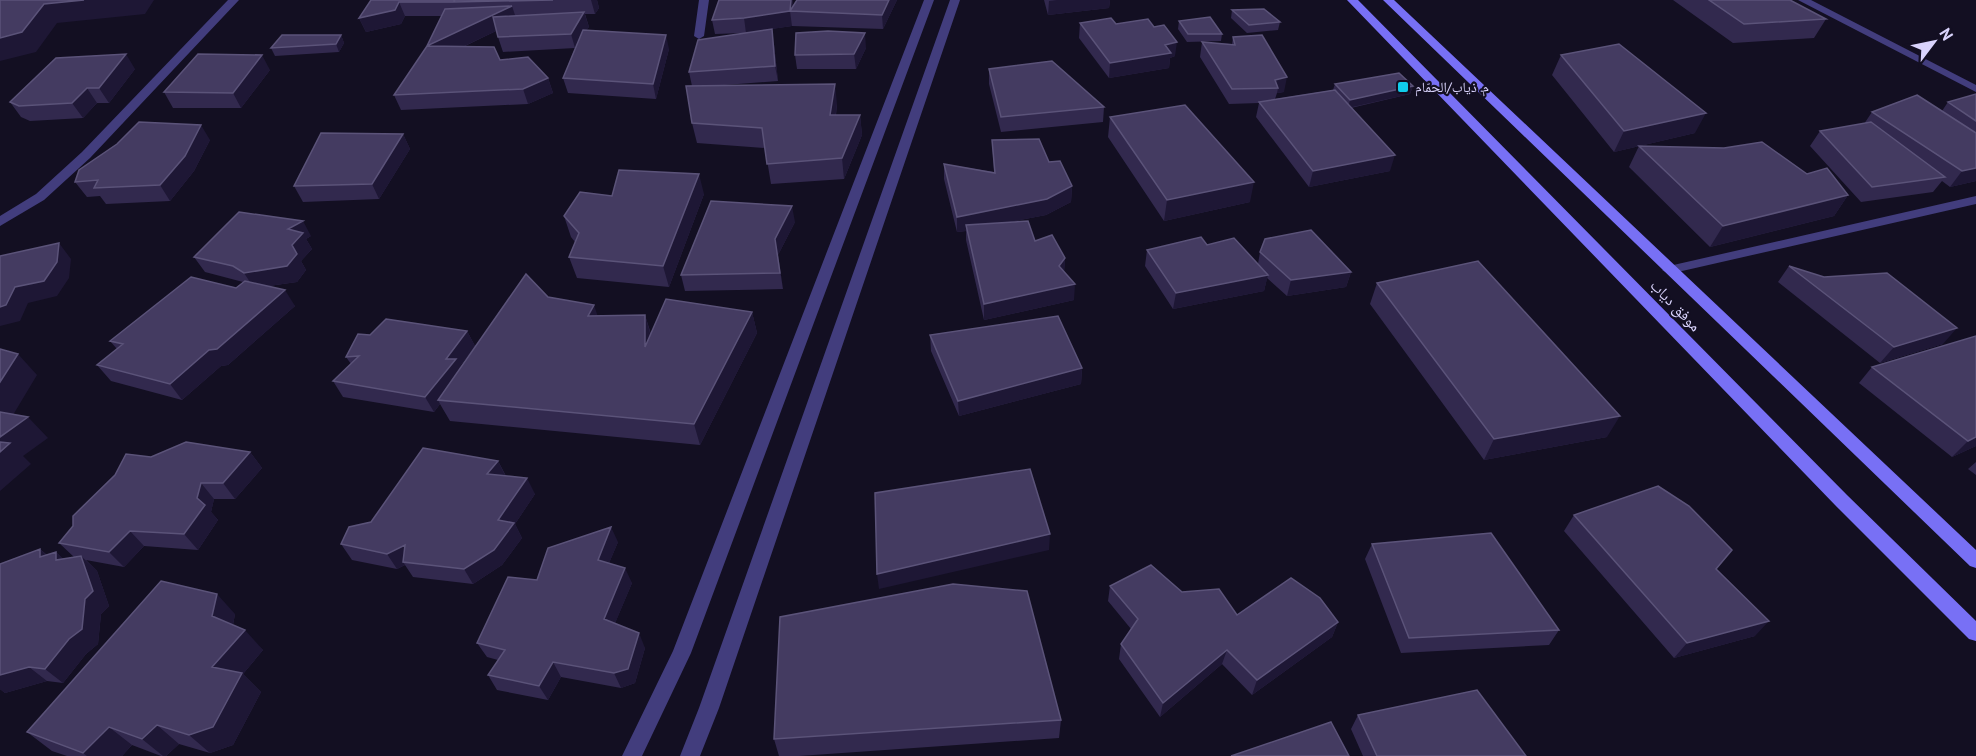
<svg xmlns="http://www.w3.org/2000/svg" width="1976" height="756" font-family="'PT Sans','Noto Naskh Arabic',sans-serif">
<rect width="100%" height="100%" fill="#130f22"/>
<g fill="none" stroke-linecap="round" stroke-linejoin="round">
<!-- minor -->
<path fill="#423d7d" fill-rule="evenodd" d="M228,0H239L90,158L44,200L0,226V216L36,194L82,152Z
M699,0H709L704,36L699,39L694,36Z
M924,0H934L691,653L642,756H622L673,651Z
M950,0H960L719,708L700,756H680L699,708Z
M1798,0H1811L1976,85V92Z
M1976,196V204L1669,274L1662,270L1669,266Z"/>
<!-- secondary -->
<path fill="#7870f5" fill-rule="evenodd" d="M1347,0H1358L1847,495L1976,621V641L1969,639L1835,505Z
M1383,0H1394L1976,550V568L1970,566Z"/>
</g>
<!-- wall -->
<path fill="#32294e" d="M371,0H597L599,8L595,14H585L589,27L586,30L669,49L656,99L568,93L563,78L575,48L503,52L496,31L463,47L548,78L553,93L528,104L401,110L394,95L427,46L442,16H405L401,24L366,32L359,18Z
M797,0H897L883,29L792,26L764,30L774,44L778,81L712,86L837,104L836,115H860L862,135L844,179L771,184L765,148L697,143L692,123V86L689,72L743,33L715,34L712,20L793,7Z
M1044,0H1110L1109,8L1048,15Z
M1673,0H1790L1826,19L1814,38L1733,43Z
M1232,10L1280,22L1278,30L1247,33L1231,18Z
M1179,21L1222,34L1221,41L1187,42L1178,29Z
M1080,23L1116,24L1175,56L1170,58L1169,68L1109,78L1079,38Z
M341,35L344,43L339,52L275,56L271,48Z
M1233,37L1284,92L1277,93L1275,99L1333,90L1335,84L1413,86L1410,94L1351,108L1390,171L1309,187L1256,117L1259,103L1229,104L1200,57L1202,42L1232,44Z
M866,48L856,69H797L795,55Z
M1561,55L1695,133L1614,152L1552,75Z
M135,69L109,103H97L83,118L30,121L21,117L10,102Z
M989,69L1104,107L1103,122L1001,132L989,84Z
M270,70L241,108H173L164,92Z
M1976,94V181L1950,187L1942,181L1933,192L1861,202L1810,146L1820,131L1864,124L1872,112L1942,111L1948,102Z
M1110,117L1250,202L1164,221L1108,137Z
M403,134L410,149L379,199L303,202L294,186Z
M210,140L194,171L170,201L106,204L100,196L87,197L75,182Z
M992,140L1049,162L1072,186L1071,202L1046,215L1010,222L1035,241L1065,258L1064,272L1074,300L984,320L966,240V231L957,232L944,179V164L994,172Z
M1639,146L1807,174L1848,195L1834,216L1710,247L1629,167Z
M704,194L669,287L577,278L569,257L575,242L571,237L564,216L612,196Z
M795,222L778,255L783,289L685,291L681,275Z
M311,236L306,239L312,249L301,261L306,270L297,282L269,286L295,306L228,365L221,366L182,400L111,381L97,365L117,349L110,341L236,288L243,282L205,272L194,257Z
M1207,245L1258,264L1260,252L1351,272L1346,287L1287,296L1267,278L1264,291L1173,309L1145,266L1147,250Z
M1789,266L1943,344L1880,363L1778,282Z
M1377,283L1607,437L1484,460L1370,304Z
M548,297L598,316L645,315L651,334L752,312L757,333L700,445L450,421L440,404L434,412L343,397L333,381L351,364L346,357L370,335L467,331L475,346L460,366L461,368Z
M930,335L1082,368L1081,384L959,416L931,351Z
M1872,367L1976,446L1952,457L1859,383Z
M250,452L262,468L235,499H214L211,512L218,520L198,550L144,546L124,567L86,560L97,571L109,606L101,614L98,644L86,654L63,683L47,681L5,693L0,689V564L40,549L47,555L56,552L63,559L74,557L59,543L151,457Z
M498,461L506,476L535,494L515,524L522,538L502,565L473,584L413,577L405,565L397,569L352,560L341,544L371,522Z
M1976,462V475L1968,469Z
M1574,515L1716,569L1755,636L1674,658L1564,531Z
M618,542L609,563L632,583L615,623L645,648L635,683L621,688L561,677L548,700L497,690L488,675L498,660L487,657L477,643L537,580Z
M1372,544L1559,630L1549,645L1401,653L1365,559Z
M1110,586L1182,592L1237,615L1338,622L1332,637L1252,695L1222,664L1160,717L1119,659L1121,644L1131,629L1108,601Z
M235,614L233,625L263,650L243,674L261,692L233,745L210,753L179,744L166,756H161L132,745L122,756H67L52,751L27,732Z
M1358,715L1526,756H1363L1351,729Z
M1061,720L1059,738L799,756H779L774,739Z"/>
<!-- shaded-wall -->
<path fill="#1e1735" d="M84,0H154L145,14L57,23L36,52L0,61V38L44,4Z
M591,0H597L599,8L595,14Z
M791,0H793V11H790Z
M889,0H897L883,29L882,15Z
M1057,0H1110L1109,8L1048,15L1049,1Z
M399,2L405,16L401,24L366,32L359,18Z
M512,6L517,21L433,61L427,46Z
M790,11L792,26L746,33L744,18Z
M584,12L589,27L575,48L571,34Z
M772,29L774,44L778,81L775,66Z
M865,33L866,48L856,69L854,54Z
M341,35L344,43L339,52L336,44Z
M666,35L669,49L656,99L653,84Z
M1177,42L1175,56L1170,58L1169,68L1109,78L1110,63Z
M126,54L135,69L109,103L99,88Z
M262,55L270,70L241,108L233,93Z
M1287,77L1284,92L1277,93L1278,88L1275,80Z
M548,78L553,93L528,104L523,89Z
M835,84L837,104L833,135L830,115Z
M1413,86L1410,94L1348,108L1350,100Z
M87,88L97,103L83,118L72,103Z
M1706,113L1695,133L1614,152L1624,131Z
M860,115L862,135L844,179L842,158Z
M201,125L210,140L194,171L170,201L160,185Z
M403,134L410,149L379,199L372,184Z
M1395,155L1390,171L1309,187L1313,171Z
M1976,168V181L1950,187L1962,171Z
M699,174L704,194L669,287L663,266Z
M1254,182L1250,202L1164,221L1167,200Z
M1072,186L1071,202L1046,215L967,230L966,225V231L957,232V217Z
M1848,195L1834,216L1710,247L1723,226Z
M792,206L795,222L778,255L783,289L775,239Z
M303,221L311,236L306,239L312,249L301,261L306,270L297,282L254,288L244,273L288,229Z
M59,243L71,259L69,278L57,296L28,303L20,321L0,326V307L15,287Z
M1065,258L1064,274L1059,266Z
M1351,272L1346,287L1287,296L1291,280Z
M1268,275L1264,291L1173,309L1176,293Z
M1075,284L1074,300L984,320V304Z
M285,290L295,306L228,365L221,366L182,400L170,384L209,350Z
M594,305L601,326L588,316Z
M752,312L757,333L700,445L694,424Z
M645,315L651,336L645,347Z
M1957,328L1943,344L1880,363L1894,347Z
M467,331L475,346L460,366L464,374L438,400L440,404L434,412L425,397L446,359Z
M18,354L37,375L4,430L0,427V382Z
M1082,368L1081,384L959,416L958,401Z
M1620,416L1607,437L1484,460L1494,439Z
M28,417L48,438L23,456L31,464L0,491V437Z
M1976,437V446L1952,457L1968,441Z
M250,452L262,468L235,499L223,483Z
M498,461L506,477L487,474Z
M527,478L535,494L515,524L522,538L502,565L473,584L464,569Z
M201,483L214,499L211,512L218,520L198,550L184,534L197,498Z
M611,527L618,542L604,575L598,560Z
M130,531L144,546L124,567L109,552Z
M1050,534L1049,550L879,589L877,574Z
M405,545L403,562L405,565L397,569L387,554Z
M40,549L56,564L40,557Z
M56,552L72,567L56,560Z
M81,556L97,571L109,606L101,614L98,644L86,654L63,683L45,669Z
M625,568L632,583L611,633L604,619Z
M217,594L235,614L231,635L212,616Z
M1769,621L1755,636L1674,658L1687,643Z
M1338,622L1332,637L1252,695L1257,680Z
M245,630L263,650L243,674L261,692L233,745L210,753L189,735L212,667Z
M639,633L645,648L635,683L621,688L614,673Z
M1227,650L1222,664L1160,717L1163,703Z
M553,662L561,677L548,700L539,686Z
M29,667L47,681L5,693L0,689V675Z
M157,725L179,744L166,756H163L142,739Z
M109,727L132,745L122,756H87L83,753Z"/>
<!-- building -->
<path fill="#443b61" stroke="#5b5379" stroke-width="1.5" d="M0,0H84L44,4L22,32L0,38Z
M371,0H454V2H399L395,10L359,18Z
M455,0H553L454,2Z
M719,0H791L790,11L797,0H889L882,15L790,11L744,18L712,20Z
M1709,0H1790L1826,19L1744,24Z
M512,6L427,46L445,9Z
M1264,9L1280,22L1249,25L1232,10Z
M584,12L571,34L498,37L493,17Z
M1210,17L1222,34H1188L1179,21Z
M1111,18L1116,24L1148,19L1154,27L1164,25L1177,42L1165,45L1171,53L1110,63L1080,23Z
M772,29L775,66L689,72L698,40Z
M583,30L666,35L653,84L563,78Z
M828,31L865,33L854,54L795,55L796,33Z
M282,35H341L336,44L271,48Z
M1262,35L1287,77L1275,80L1278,88L1232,89L1202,42L1235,45L1233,37Z
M1619,44L1706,113L1624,131L1561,55Z
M427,46L494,47L500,60L528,57L548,78L523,89L394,95Z
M126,54L99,88H87L72,103L19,106L10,102L56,58Z
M198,54L262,55L233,93L164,92Z
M1052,61L1104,107L1001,117L989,69Z
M1399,73L1413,86L1350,100L1335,84Z
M835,84L830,115H860L842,158L767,164L762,128L692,123L686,86Z
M1335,90L1395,155L1313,171L1259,102Z
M1976,94V121L1948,102Z
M1917,95L1976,133V168L1962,171L1872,112Z
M1185,105L1254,182L1167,200L1110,117Z
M139,122L201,125L185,156L160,185L94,188L98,180L75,182L79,170L117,144Z
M1871,122L1945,177L1872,187L1820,131Z
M321,133L403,134L372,184L294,186Z
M1039,139L1049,162L1060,161L1072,186L1047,199L957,217L944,164L995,173L992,140Z
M1762,142L1807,174L1827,168L1848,195L1723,226L1639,146L1724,148Z
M619,170L699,174L663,266L569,257L579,233L564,216L580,192L612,196Z
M711,201L792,206L775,239L780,273L681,275Z
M239,212L303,221L288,229L303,233L292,245L297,254L287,266L244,273L233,266L194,257Z
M1028,221L1035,241L1052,235L1065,258L1059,266L1075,284L984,304L966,225Z
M1311,230L1351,272L1291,280L1260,252L1265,239Z
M1201,237L1207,245L1234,238L1268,275L1176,293L1147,250Z
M59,243L57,262L44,281L15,287L6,305L0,307V256Z
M1478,261L1620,416L1494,439L1377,283Z
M1789,266L1824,277L1887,273L1957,328L1894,347Z
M526,274L548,297L594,305L588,316L645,315V347L666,299L752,312L694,424L438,400Z
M191,277L236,288L245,281L285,290L217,349L209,350L170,384L97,365L123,344L110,341Z
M1058,316L1082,368L958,401L930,335Z
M386,319L467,331L446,359H456L425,397L333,381L359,356L346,357L358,334L370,335Z
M1976,336V437L1968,441L1872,367Z
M0,349L18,354L0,382Z
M0,412L28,417L0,437Z
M0,442L10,443L0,452Z
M186,442L250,452L223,483H201L197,498L205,505L184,534L130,531L109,552L59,543L73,526V516L115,475L126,454L151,457Z
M423,448L498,461L487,474L527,478L498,520L514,523L494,550L464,569L403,562L405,545L387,554L341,544L349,527L371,522Z
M1030,469L1050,534L877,574L875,493Z
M1658,486L1689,506L1732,550L1716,569L1769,621L1687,643L1574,515Z
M611,527L598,560L625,568L604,619L639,633L628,669L614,673L553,662L539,686L488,675L505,650L477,643L508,577L537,580L548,548Z
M1491,533L1559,630L1409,638L1372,544Z
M40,549V557L56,552V560L81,556L93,591L85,599L82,629L69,639L45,669L29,667L0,675V564Z
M1151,565L1182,592L1219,589L1237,615L1291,578L1320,598L1338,622L1257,680L1227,650L1163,703L1121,644L1138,619L1110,586Z
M161,581L217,594L212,616L245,630L212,667L242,673L213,727L189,735L157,725L142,739L109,727L83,753L27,732Z
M953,584L1027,591L1061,720L774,739L780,617Z
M1477,690L1526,756H1377L1358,715Z
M1331,722L1349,756H1231Z"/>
<!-- markers -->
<rect fill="#10cdeb" stroke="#130f22" stroke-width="2" x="1397" y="81" width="12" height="12" rx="3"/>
<g text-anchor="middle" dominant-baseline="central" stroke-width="4.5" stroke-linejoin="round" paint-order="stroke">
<!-- far-poi labels -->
<g font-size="14" fill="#d9d3fc" stroke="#130f22" text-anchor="start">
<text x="1415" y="87">م. ذياب/الحمّام</text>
</g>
<!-- street labels -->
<g font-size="16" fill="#d9d3fc" stroke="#130f22">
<text transform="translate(1676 305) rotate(46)">موفق دياب</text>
</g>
</g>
<!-- north arrow -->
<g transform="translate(1934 42) rotate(58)" stroke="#130f22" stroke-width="4.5" paint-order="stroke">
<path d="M0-4.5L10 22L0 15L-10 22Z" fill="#d9d3fc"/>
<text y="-9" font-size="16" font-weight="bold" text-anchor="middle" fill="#d9d3fc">N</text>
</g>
</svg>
